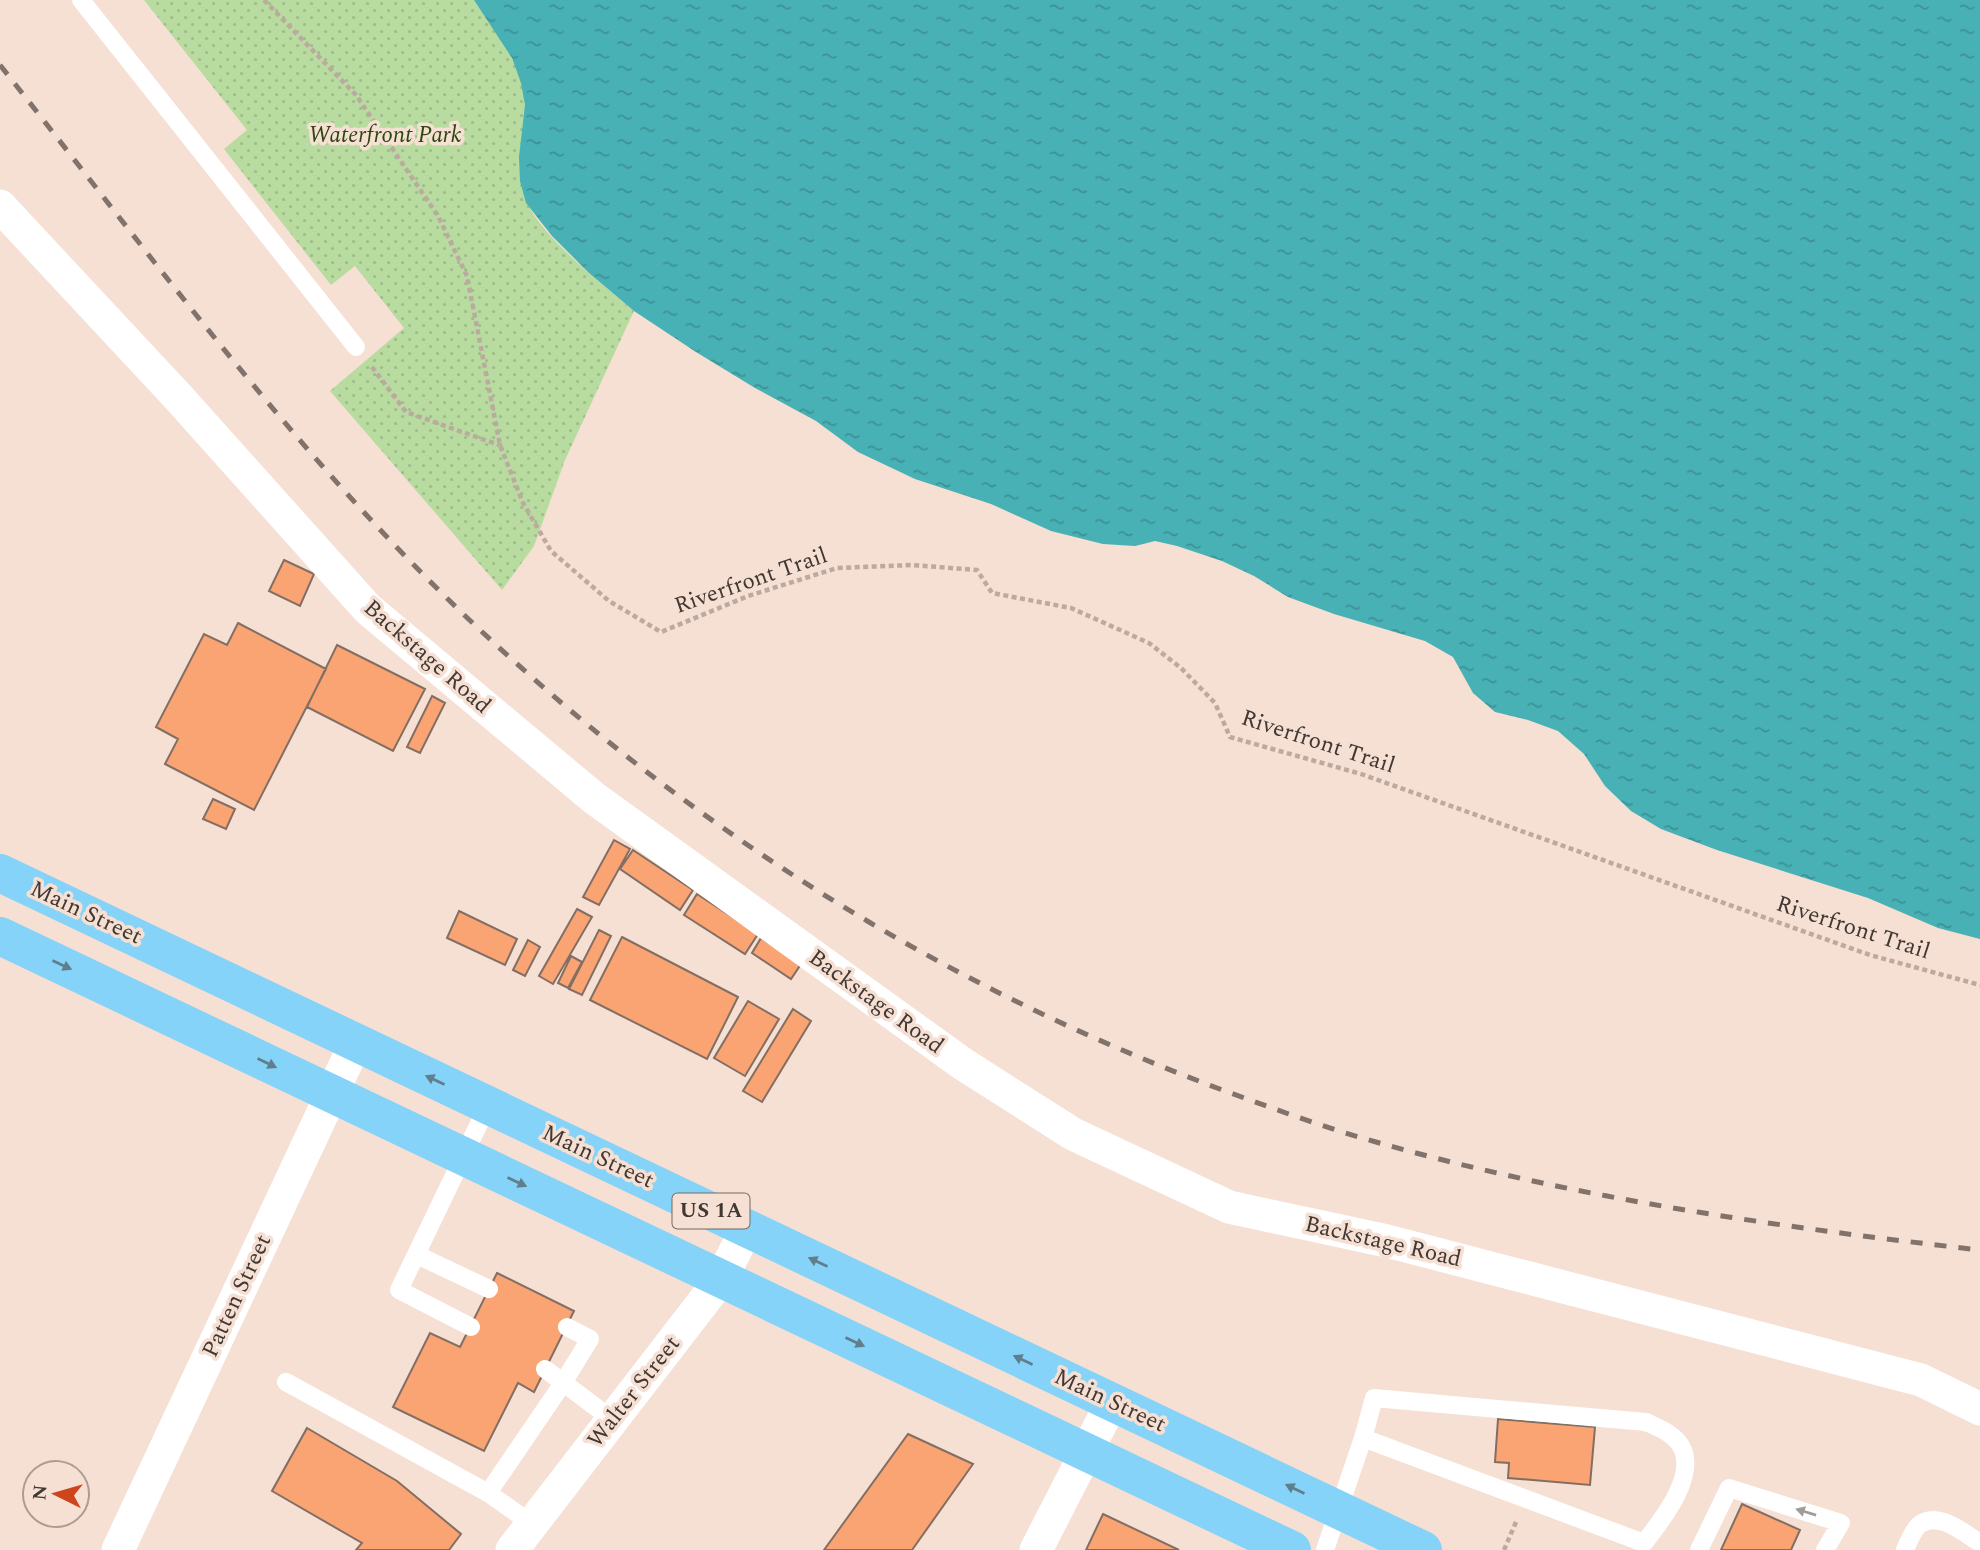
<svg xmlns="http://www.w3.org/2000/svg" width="1980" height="1550" font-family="Spectral,serif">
<defs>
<pattern id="park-dots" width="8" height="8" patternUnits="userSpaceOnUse" patternTransform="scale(1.75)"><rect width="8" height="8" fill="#b8dba0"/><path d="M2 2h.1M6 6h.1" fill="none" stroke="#9fbd8a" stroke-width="1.8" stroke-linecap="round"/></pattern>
<pattern id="water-ripples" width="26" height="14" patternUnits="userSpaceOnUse" patternTransform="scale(1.75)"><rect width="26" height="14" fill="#47b1b5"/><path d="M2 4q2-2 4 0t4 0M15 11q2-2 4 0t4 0" fill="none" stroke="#3d9194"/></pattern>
</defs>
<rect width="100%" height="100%" fill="#f6dfd3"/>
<!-- park -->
<path fill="url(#park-dots)" d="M144,0H474C496,31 523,65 525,104C527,124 520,191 528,205C547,241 602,284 634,311L565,460L534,546L502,590L330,391L404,328L355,266L331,285L224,149L247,130Z"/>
<!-- water -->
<path fill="url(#water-ripples)" d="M474,0H1980V939L1938,928L1868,898L1717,850L1661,829L1631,811L1605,786L1584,754L1558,731L1528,720L1495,712L1473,693L1453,657L1425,641L1334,614L1288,597L1254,576L1222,561L1177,546L1155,541L1135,546L1103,544L1051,531L991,504L915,479L858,452L816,421L755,388L696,352L634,311L589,273L552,236L526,203L520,181L519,157L525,105L521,83L512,58Z"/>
<!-- building -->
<path fill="#f9a472" stroke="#826e63" stroke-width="2" d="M284,560L314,574L300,606L269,591Z
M238,623L326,669L254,810L165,764L178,739L156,727L204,634L227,645Z
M337,645L425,689L393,751L307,707Z
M432,696L445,703L420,753L407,747Z
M213,799L235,809L226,829L203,819Z
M614,840L630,849L599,905L583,897Z
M633,850L693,890L680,910L620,869Z
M697,894L758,934L745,954L684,915Z
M577,909L592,917L553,984L539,976Z
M459,911L517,939L505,965L447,938Z
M599,930L611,936L582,995L569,989Z
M622,937L738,997L707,1059L590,1000Z
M761,938L801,964L791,979L752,953Z
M528,940L540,947L525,976L513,970Z
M571,956L582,962L568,988L558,983Z
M748,1001L779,1019L745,1076L714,1058Z
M793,1009L811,1021L762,1102L743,1091Z
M497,1273L574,1311L534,1392L518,1383L484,1451L393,1407L430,1333L460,1347Z
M1498,1419L1595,1427L1590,1485L1508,1478L1509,1463L1495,1462Z
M307,1428L397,1481L461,1534L449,1550H356L362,1543L272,1491Z
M908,1434L973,1464L912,1550H824Z
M1742,1504L1800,1530L1791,1550H1721Z
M1103,1514L1179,1550H1086Z"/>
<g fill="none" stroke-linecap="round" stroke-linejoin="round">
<!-- path -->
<path stroke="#bca9a0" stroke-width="4.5" stroke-dasharray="5 3.5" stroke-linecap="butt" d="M264,0L356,95L438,216L467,276L500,445L523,503L551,551L609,601L661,632L748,596L837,568L912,565L977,570L992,593L1071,608L1149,643L1181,668L1215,703L1230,737L1361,774L1870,955L1980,985
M372,367L406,412L499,445
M1504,1550L1516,1522"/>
<!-- lane -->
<path stroke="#fff" stroke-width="18" d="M81,0L356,347
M417,1255L489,1289
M471,1327L399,1290L488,1105
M545,1369L613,1420
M286,1382L488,1493
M532,1524L488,1493L563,1383L590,1339L567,1327
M1325,1550L1363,1438L1644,1543C1661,1521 1698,1476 1681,1446C1673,1433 1659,1428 1646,1422L1374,1398L1363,1438
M1699,1550L1729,1488L1841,1523L1825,1550
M1905,1550C1908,1543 1913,1530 1919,1525C1938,1510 1964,1533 1980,1543"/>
<!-- street -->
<path stroke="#fff" stroke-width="33" d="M0,206L179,398L368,609L594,798L963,1064L1073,1134L1229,1207L1387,1241L1921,1380L1980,1409
M118,1550L356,1042
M512,1550L721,1279L747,1228
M1036,1550L1112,1402"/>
<!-- primary -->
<path stroke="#85d3f8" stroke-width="38" d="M0,873L1423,1550
M0,936L1292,1550"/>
<!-- rail -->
<path stroke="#81736c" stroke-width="5" stroke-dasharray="12 12" stroke-linecap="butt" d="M0,65C157,263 307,471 493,642C712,845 969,1000 1250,1100C1291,1115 1333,1130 1376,1142C1573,1198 1777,1227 1980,1250"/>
</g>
<!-- one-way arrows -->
<defs><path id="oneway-solid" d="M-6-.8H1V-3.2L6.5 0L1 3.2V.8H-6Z" transform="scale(1.75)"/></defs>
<g fill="#607e8c">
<use href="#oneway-solid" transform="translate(62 965) rotate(25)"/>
<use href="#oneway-solid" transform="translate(267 1063) rotate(26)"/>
<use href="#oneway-solid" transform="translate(435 1080) rotate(-155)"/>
<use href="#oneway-solid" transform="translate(517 1182) rotate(25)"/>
<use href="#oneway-solid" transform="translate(818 1262) rotate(-155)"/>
<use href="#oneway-solid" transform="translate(855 1342) rotate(25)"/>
<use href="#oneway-solid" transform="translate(1023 1360) rotate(-155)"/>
<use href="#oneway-solid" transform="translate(1295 1489) rotate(-154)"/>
</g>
<use fill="#a09c99" href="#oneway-solid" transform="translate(1806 1512) rotate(-163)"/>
<g text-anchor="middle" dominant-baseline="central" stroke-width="7" stroke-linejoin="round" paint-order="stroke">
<!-- shield labels -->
<rect fill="#f6dfd3" stroke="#776a63" stroke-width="2" x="672.5" y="1193.5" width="77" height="35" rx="5"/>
<g font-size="21" font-weight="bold" fill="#413833">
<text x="711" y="1211">US 1A</text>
</g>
<!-- park labels -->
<g font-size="23" font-style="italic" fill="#2a470e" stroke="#f6dfd3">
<text x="385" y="135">Waterfront Park</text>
</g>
<!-- street labels -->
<g font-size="23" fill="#413833" stroke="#f6dfd3">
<text transform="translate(751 581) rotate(-19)">Riverfront Trail</text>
<text transform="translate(427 657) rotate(41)">Backstage Road</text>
<text transform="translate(1318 742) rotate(18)">Riverfront Trail</text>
<text transform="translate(86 913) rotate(25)">Main Street</text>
<text transform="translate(1853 928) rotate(18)">Riverfront Trail</text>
<text transform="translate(876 1002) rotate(36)">Backstage Road</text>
<text transform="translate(598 1157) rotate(25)">Main Street</text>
<text transform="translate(1383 1242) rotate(13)">Backstage Road</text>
<text transform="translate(237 1296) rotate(-65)">Patten Street</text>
<text transform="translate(634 1392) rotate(-52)">Walter Street</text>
<text transform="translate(1110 1401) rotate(25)">Main Street</text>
</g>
</g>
<!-- north arrow -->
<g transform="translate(56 1494) rotate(275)"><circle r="33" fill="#f6dfd3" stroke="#ae9c93" stroke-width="2"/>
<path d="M0-5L12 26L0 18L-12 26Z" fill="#cd441d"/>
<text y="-10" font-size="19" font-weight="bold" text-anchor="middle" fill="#413833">N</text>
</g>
</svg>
